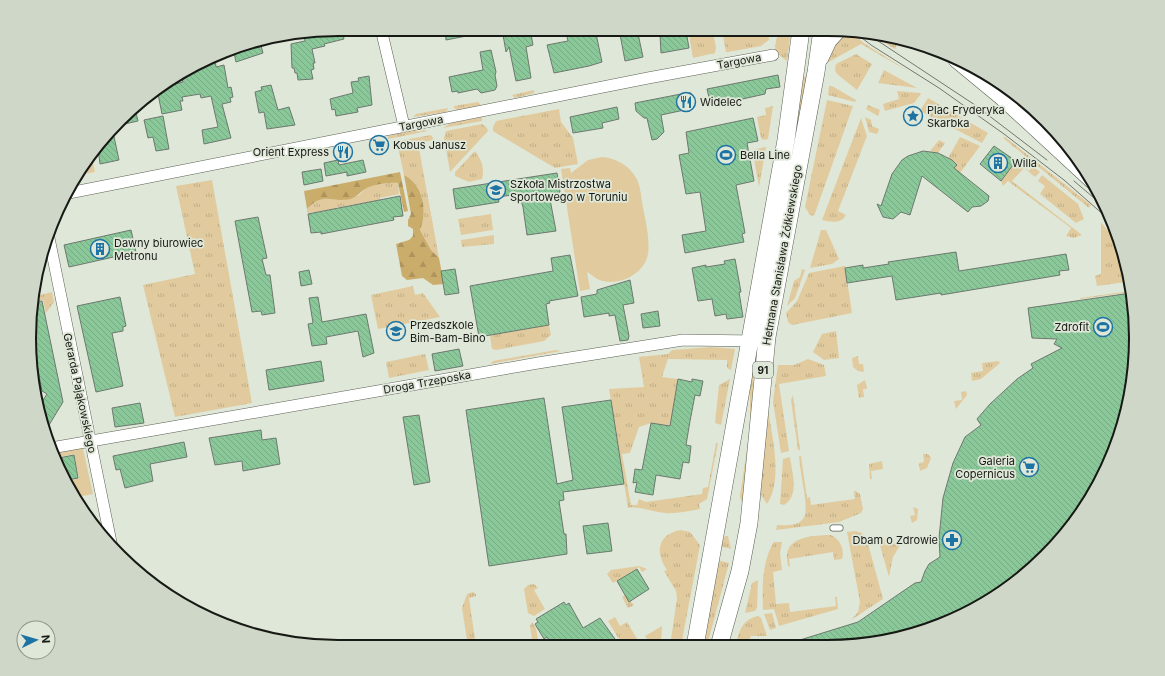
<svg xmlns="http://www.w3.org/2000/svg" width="1165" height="676" font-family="Inter,sans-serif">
<defs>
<pattern id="grass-tufts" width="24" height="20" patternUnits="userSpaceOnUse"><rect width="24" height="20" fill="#e1cb9e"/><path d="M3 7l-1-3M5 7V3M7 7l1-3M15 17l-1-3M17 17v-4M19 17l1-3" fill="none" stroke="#c0ae87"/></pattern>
<pattern id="forest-firs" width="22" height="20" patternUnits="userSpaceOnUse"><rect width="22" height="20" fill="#cbad6b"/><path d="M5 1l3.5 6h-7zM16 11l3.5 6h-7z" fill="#ae945c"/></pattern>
<pattern id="building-back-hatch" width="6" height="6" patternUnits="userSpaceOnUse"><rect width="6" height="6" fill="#8bc899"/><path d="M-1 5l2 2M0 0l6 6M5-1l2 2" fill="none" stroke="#77ab83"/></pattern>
</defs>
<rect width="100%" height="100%" fill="#dfe7d8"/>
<!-- grass -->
<path fill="url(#grass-tufts)" d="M688,29H712L716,47L715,53L693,58Z
M722,30H768L769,40L761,46L728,52H726Z
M780,30H791L787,61L775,52L776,40Z
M849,30L865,44L913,74L861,44L827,63C830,52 838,36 849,30Z
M871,34L907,41L904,46L898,43L895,49Z
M856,54L872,64L857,90L837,74L835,70L836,64Z
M884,70L917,88L878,83Z
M802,76L807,77L784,199Z
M829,86H832L856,100L855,102L828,95Z
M534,90V93L515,98L512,95Z
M897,91L920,93L921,94L914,103L885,111L883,104L899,99Z
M928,98L988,133L982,143L920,111Z
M827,100L853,106L814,216L810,215L805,207Z
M478,102L481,105L457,110L454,108V106Z
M868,105L880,110L878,116L866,109Z
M773,106L768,139L763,140L761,138L757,117L766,115L765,108Z
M448,108L446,112L413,117L416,114Z
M559,109L561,122L573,138L578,164L555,168L493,131V127L496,121Z
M482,117V121L443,128L451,123Z
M865,117L871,120L872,126L879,129L877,134L869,132Z
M861,118L867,136L838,211L846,215C841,224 831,222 822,220Z
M482,124L487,128L488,131L450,172L444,138L446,131Z
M419,129L428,131L388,139V136Z
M431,135L434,140L418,143L439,258L431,250L420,230C428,211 423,184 404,175L397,143L398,141Z
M960,137L980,146L960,173L954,168L957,165L948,158Z
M1005,137L1091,205L1089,208L1003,138Z
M939,140L945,143L938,153L930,151Z
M766,147L759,187L753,154L756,149Z
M475,151C481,158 485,170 482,179L469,182L455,176V172Z
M91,155L95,172L77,175L81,166Z
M1016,161L1029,171L1032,166L1040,172L1035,177L1024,168L1012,181L1082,235L1074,238L1066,236L1071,228L1008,181L1003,186L1001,181Z
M1042,175L1078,204L1084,219L1076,223L1040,194L1045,186L1038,181Z
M212,180L252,403L175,417L143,285L195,274L176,186Z
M391,182L398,183L399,194L380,198V201L375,202L374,201L334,208V210L307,213V209C326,188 337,206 357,196C361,195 363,190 366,188C373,184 383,185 391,182Z
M491,214L493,230L461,235L458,219Z
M1101,222L1112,236L1120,243L1130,278L1125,279V282L1097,286L1095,276L1101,274Z
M821,230H826L839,259L832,264L810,268Z
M494,235V244L462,247L461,240Z
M845,266L852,313L792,325L788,322L786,313L797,301L809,273Z
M802,269L805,270L795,298L787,306L794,281L800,277Z
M413,286L415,295L423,293L440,317L378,329L371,295Z
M1130,291L1131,292L1080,299V298Z
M52,292L54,302L46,313L43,300L35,301L36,296Z
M549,325L551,335L544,341L496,350L492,349L490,335Z
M836,331L839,358L824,360L813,352L822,334Z
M711,347L735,349L731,370L727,368V360L668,359L662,377L678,379L670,426L651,423L639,427L630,453L622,454L631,505H637L639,499L646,502L702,494L703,488L708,487L716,443H718L707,499L699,504L700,509C689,511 676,514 665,513C652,512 641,506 628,508L609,389L644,387L639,357L668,354L672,350Z
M556,350L561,351L490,364L493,361Z
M425,354L429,370L389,378L386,362Z
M858,356L859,364H863L864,372L858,371L853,367L852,358Z
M808,359L824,365L826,376L779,384L789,451L781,453L773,401L778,365H794Z
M998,361L1000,363L981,379L972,381L971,373L983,371L982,363Z
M753,371V404L743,503L741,501L740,496L750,429V383Z
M730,379L721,425L715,423L719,385Z
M865,380L867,389H863L864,397L859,398L857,385Z
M961,392L966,391L967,395L956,409L954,401L962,400Z
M793,395L800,450H798L791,400Z
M767,404C771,432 784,479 767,504L760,493Z
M923,454H928L931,458L927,468L920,471L919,463L924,462Z
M799,456H801L807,498L810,497L811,505L855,499L854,491H856L860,494L863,509L861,513L839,522L776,530L777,525C807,527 808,517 804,491C802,479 800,468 799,456Z
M790,457C792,473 800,495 784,505L780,504L783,459Z
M882,461L883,469L871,471L872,479H870L869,464Z
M913,507L918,509L917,520L912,523L910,516L915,515Z
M680,530L690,532L700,545L681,646H670L677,598L676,591L664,571L667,570C655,553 657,535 680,530Z
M855,531L862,533L867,540L883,599L851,620L858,612L860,602L847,532Z
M831,535C840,539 845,550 842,559L834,560L833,552L789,559L790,567L788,566C787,561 786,555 788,550C793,536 819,535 831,535Z
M725,536H728L731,549L720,546Z
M884,537L885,545L902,542L893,557L889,577L879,542L880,538Z
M774,542H782L780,553L782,570L773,572L776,604L789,603L790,612L836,606L835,597H837L838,609L779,626L774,609L763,610C762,589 762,560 774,542Z
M717,560L729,563L707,646H702Z
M639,566L647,569L642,572L639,567L613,583L607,574L611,570Z
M758,580L757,608L755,611L745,613L752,583Z
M534,584L538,588L534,590L545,609L534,616L528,613L524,589L528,585Z
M473,592L476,594V596L469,598L476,646H468L462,608L467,594Z
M625,595L634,605L628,608L622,597Z
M772,613L776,628L770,630L764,614Z
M758,616L761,618L767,636H751L747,646H735C740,631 741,620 758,616Z
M615,617L620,626L627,622L639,642L632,646H623L608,621Z
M532,622L536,628L538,639L544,640V646H533L530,626Z
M662,626L661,642L658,646L651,645L645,636Z"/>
<!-- forest -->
<path fill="url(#forest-firs)" d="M400,172L408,211L404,212L398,183C392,182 370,185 365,189C359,193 357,197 350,199C331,203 324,191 307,209L304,191Z
M404,175C423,184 428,211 420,230L431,250L439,258L444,284L433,285L423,278L407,280L402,276L396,244L409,240L413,236V229L408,226V220L411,214Z"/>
<!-- garden -->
<path fill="#e1cb9e" d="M602,157C615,158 627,164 635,176C641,185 641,198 643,208C646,223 650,239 648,254C644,275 617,288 597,279C594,277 591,274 587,272L590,289L580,291L561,169L570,168L571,173L588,160Z
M80,448L83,449L93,494L78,497L68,481L79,478L74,454L55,458L53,454Z"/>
<!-- building -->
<path fill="url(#building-back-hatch)" stroke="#6c796f" d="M342,29L344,39L324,44L325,46L312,49L315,63H313L314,69L311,70L313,79L298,80L297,73H295L294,68H292L291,44L305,41L304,35Z
M445,29H482V33L446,40Z
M502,29H530L533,45L526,47L531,78L516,81L509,47L506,52Z
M565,29H595L602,62L589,66L554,73L547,45L568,41Z
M619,29H637L643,57L625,61Z
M686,31L689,48L661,53L660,35Z
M260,42L263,53L236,62L233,48L239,45Z
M491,50L496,72L495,75L497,86L495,90L481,93L477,89L458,93V91L452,92L449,77L483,70L480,52Z
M215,58L216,67L224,65L228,88L231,87L233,97L230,98L231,102L222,104L231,138L204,144L202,130L218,127L211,96L201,98L200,94L182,97L183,101H180L182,110L162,114L157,89L183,82L181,76Z
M778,75L780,87L766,89L765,94L711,106L707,89Z
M369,76L372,105L357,108L358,112L336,116L335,109L332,110L330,99L353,93L351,82L359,81L358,78Z
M271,85L278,110L289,107L295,125L267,129L264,112L259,113L255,92L262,90L261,87Z
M686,93H691L694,105L689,109L661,115L664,132L657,139L652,140L647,118H644L636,111L635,103Z
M617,107L619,119L602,123L603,128L573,133L570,117Z
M135,109L138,121L120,125L129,116Z
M163,116L169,149L156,151L153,137L148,138L144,120Z
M753,118L758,141L747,143L754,181L736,185L745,233L742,234L744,242L685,253L682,235L706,231L700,192L686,194L679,155L689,153L686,132Z
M113,132L119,160L100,164L98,148Z
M994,146L1016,161L1001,181L980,164Z
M923,151L938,153L952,160L957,165L954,168L989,196L988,201L981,206L972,207L968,212L922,176L910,215L901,212L893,219L883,217L877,204L881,206L892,174L902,160L908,156Z
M338,160L339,165L363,160L366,172L347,176V172L326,176L324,163Z
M321,169L323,181L304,185L302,172Z
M557,173L560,192L549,194L556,231L527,235L523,207L519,194L498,197L499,202L456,209L453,189Z
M400,196L403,216L393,217L394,220L321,234V232L311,233L308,214Z
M258,217L267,258L262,259L266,275H270L275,313L262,315L261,311L252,312L235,221Z
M131,230L136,252L69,267L64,245Z
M956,252L959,271L1066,254L1069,270L1059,271L1060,275L941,295V293L896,300L892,276L847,283L845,268L863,265V268L889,264L888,262Z
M570,255L578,296L549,301L550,303L546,304L549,325L479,337L470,286L553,271L551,258Z
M735,259L741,292H739L743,317L727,319L726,314L715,316L712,299L698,301L692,268L706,265V267L725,264L724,261Z
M455,269L459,293L445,295L441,271Z
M309,270L312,284L301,286L299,272Z
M630,280L634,303L623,305L629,336L628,340L620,341L615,315L609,316V313L584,317L581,297L597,294V290Z
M1131,293L1136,338L1130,398L1113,456L1084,509L1045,557L982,605L926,631L847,646H787V644L858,622L915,583L921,582L925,571L929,564L940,557L939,538L943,498L953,463L965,437L981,425L977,419L990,404L1017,379L1033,368L1031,364L1062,348L1054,344L1057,339L1032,338L1028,308Z
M120,297L126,326L123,327V331L112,333L123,386L96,392L77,306Z
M318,297L322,322L366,314L374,353L363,357L358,331L326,337L327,344L312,346L308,324L313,323L309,298Z
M42,301L63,402L46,430L40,405L47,394L42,391L32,339L35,302Z
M658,311L660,326L643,328L641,314Z
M459,349L463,366L435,371L432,354Z
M321,361L324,381L269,390L266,370Z
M678,379L692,382V379L703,381L700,396L695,395L690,421L686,445L691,446L689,463L683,462L680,479L656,475L653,495L635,492L637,482L633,483L635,469L642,470L651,423L670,426Z
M544,398L557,484L573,480L562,407L611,400L624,484L563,492L564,500L559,501L564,534H566L567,554L489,566L466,410Z
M140,403L144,423L115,427L112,408Z
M419,415L430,482L414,485L403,417Z
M261,430L262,440L276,438L280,464L243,471L242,461L215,465L209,438Z
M184,442L187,457L150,464L153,481L125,488L120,469L116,470L113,456Z
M74,455L78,478L67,480L54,459Z
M608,523L612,551L587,554L583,526Z
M637,569L649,589L629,602L617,581Z
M564,602L566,605L569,603L583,628L600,618L620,646H553L547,637L544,639L535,624L538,622L536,619Z"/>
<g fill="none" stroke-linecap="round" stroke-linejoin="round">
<!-- lane casing -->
<g stroke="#5b6154" stroke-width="7">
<path id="lane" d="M833,528H840"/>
</g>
<!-- street casing -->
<g stroke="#5b6154" stroke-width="12">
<path id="street" d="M381,29L404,126
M69,193L648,78L773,55
M49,238L112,547
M51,448L538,363L683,340L757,341"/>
</g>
<!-- secondary casing -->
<g stroke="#5b6154" stroke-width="16">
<path id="secondary" d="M821,58L829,41L839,30
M956,60L1002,98L1092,181"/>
</g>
<!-- primary casing -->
<g stroke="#5b6154" stroke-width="18">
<path id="primary" d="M695,646L786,140L801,30
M719,646L740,571L749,523L767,337L816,72L822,30"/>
</g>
<!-- lane -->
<use href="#lane" stroke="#fff" stroke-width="5.5"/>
<!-- street -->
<use href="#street" stroke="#fff" stroke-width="11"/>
<!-- secondary -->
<use href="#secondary" stroke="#fff" stroke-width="15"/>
<!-- primary -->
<use href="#primary" stroke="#fff" stroke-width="17"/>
<!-- tram -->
<path stroke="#73776e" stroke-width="1" d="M853,31L871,45L939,88L1004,134L1064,180L1114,224
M866,33L975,105L1047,160
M1074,181L1107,209"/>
</g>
<!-- icons -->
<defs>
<g id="restaurant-ring" transform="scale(1)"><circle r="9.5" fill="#dfe7d8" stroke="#1d73a3" stroke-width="1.5"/><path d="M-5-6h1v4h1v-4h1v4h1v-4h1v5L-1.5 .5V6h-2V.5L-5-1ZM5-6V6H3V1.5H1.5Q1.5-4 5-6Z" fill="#1d73a3"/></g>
<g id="sight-ring" transform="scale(1)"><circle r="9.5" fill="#dfe7d8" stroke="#1d73a3" stroke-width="1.5"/><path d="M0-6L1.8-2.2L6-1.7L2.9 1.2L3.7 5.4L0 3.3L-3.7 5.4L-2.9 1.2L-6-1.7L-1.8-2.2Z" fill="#1d73a3"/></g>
<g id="supermarket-ring" transform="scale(1)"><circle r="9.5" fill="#dfe7d8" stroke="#1d73a3" stroke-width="1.5"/><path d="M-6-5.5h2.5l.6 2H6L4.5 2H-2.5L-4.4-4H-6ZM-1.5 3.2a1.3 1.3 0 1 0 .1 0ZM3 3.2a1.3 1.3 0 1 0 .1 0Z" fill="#1d73a3"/></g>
<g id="stadium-ring" transform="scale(1)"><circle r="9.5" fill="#dfe7d8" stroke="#1d73a3" stroke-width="1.5"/><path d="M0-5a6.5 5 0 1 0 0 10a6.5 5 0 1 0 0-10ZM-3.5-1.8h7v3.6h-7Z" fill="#1d73a3"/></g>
<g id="building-ring" transform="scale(1)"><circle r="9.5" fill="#dfe7d8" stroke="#1d73a3" stroke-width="1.5"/><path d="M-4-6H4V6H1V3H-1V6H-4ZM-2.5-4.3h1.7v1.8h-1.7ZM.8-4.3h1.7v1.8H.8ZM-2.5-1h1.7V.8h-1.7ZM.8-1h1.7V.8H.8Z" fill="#1d73a3"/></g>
<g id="school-ring" transform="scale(1)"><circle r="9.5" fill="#dfe7d8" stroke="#1d73a3" stroke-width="1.5"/><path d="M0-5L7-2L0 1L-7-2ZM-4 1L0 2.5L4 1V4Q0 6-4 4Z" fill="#1d73a3"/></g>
<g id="pharmacy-ring" transform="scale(1)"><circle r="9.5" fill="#dfe7d8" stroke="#1d73a3" stroke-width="1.5"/><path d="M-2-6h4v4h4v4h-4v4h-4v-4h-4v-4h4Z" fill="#1d73a3"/></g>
</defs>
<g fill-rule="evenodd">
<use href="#restaurant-ring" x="686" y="102"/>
<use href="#sight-ring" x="913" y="116"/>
<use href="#supermarket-ring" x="379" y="145"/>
<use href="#restaurant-ring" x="343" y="152"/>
<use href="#stadium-ring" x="726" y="155"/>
<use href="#building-ring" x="998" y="163"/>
<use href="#school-ring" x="496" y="190"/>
<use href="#building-ring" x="100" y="249"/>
<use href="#stadium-ring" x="1103" y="327"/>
<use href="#school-ring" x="396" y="331"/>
<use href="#supermarket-ring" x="1029" y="467"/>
<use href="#pharmacy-ring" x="952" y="540"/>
</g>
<g text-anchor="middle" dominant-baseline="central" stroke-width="3.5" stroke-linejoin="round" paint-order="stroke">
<!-- shield labels -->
<rect fill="#dfe7d8" stroke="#53574f" stroke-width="1" x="753" y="362" width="20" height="16" rx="3"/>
<g font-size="10" font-weight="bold" fill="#171914">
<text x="763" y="370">91</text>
</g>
<!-- street labels -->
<g font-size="11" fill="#171914" stroke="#dfe7d8">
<text transform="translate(739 61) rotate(-11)">Targowa</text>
<text transform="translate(421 123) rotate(-11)">Targowa</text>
<text transform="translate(782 255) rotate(-80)">Hetmana Stanisława Żółkiewskiego</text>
<text transform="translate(427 382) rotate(-10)">Droga Trzeposka</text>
<text transform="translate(80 393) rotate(78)">Gerarda Pająkowskiego</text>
</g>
<!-- poi labels -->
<g font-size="11" fill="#171914" stroke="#dfe7d8" text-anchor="start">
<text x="700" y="102">Widelec</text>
<text x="927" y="110">Plac Fryderyka<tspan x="927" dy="13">Skarbka</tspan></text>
<text x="393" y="145">Kobus Janusz</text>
<text x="329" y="152" text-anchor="end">Orient Express</text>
<text x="740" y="155">Bella Line</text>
<text x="1012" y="163">Willa</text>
<text x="510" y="184">Szkoła Mistrzostwa<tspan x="510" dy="13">Sportowego w Toruniu</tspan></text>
<text x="114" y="243">Dawny biurowiec<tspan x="114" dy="13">Metronu</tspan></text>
<text x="410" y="325">Przedszkole<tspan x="410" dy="13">Bim-Bam-Bino</tspan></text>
<text x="1089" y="327" text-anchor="end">Zdrofit</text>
<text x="1015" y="461" text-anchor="end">Galeria<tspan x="1015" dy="13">Copernicus</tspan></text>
<text x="938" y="540" text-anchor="end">Dbam o Zdrowie</text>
</g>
</g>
<!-- crop -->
<path d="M0 0H1165V676H0ZM338 36H827A302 302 0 0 1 1129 338V338A302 302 0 0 1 827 640H338A302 302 0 0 1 36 338V338A302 302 0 0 1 338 36Z" fill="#cfd7c8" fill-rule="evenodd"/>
<path fill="none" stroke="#171914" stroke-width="2" d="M338 36H827A302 302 0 0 1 1129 338V338A302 302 0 0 1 827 640H338A302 302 0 0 1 36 338V338A302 302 0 0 1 338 36Z"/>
<!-- north arrow -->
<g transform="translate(36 640) rotate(85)"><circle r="19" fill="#dfe7d8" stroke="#8f958a"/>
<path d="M0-3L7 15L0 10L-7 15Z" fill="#1d73a3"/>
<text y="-6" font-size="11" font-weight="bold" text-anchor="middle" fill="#171914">N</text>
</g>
</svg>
